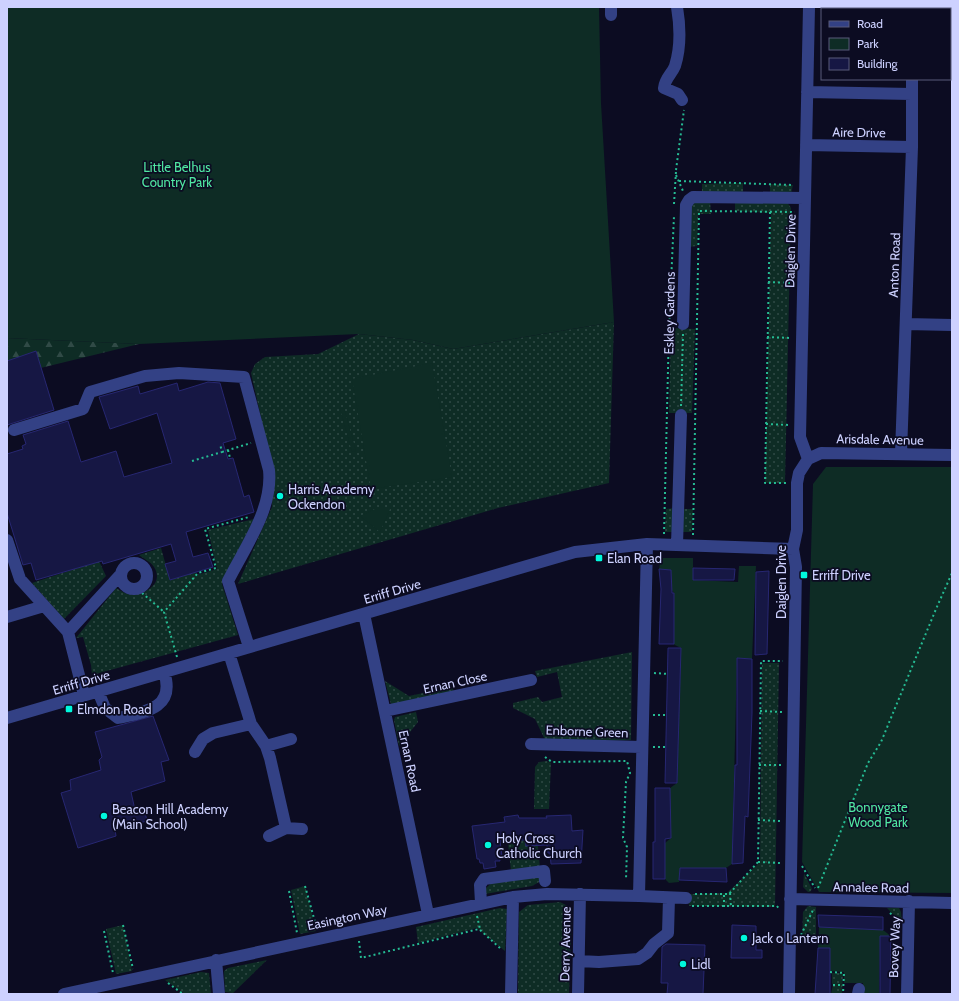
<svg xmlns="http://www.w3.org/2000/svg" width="959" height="1001" font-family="Cabin,sans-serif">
<defs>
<pattern id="grass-dots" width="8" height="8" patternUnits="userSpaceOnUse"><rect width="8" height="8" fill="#0e2c25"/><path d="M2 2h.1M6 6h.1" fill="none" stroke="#304a46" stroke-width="1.8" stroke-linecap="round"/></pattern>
<pattern id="forest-firs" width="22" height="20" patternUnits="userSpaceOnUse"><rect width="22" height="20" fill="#0e2c25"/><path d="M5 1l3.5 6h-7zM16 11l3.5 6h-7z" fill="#304a46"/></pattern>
</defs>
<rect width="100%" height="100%" fill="#0c0c22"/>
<!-- grass -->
<path fill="url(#grass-dots)" d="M743,183V193H702V184Z
M770,184L793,185L791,194L770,193Z
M710,200L711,214H698L697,246L689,247L690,205L694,201Z
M735,200L787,202L791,208L785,483H765L771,213L735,211Z
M614,322L609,483L498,508L238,584L272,507L273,471L251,373L255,364L265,357L318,354L359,334L413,340L453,349Z
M671,328L695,329L692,413H669Z
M675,508L674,532H665L666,509Z
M682,509H693L692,532H682Z
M254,519L222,584L238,635L92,675L91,665L83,637L76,638L116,588C120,590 124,593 128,594C143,597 165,584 154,567C151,562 144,559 139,555L161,548L170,580L196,572L197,575L217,569L208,530Z
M99,561L106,576L64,619L32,583Z
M632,652L631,740L546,742L535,719L513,708V703L538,697L542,702L562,697L557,672L537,677L535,671Z
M762,663H779L775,907L689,906L690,894L727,893L758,864L760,861Z
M385,681L409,696L452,687L455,694L392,708Z
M416,712L418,722L399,746L394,720L395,717Z
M547,761L551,763L549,809H534L535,767L539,762Z
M507,834L525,840L526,846H538L540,868L511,871Z
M804,873L812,889L810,892H808L803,887Z
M532,875L541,879V881L532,886L485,894L486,888L494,881Z
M305,886L316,931L300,934L291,890Z
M560,902L572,908L569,994H518L519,912L528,905Z
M808,906L816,907V943H802L803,912Z
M500,908L507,909L505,951L477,928L418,943L416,927Z
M887,908H899L901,912L902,924Z
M123,925L132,971L116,974L106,929Z
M267,960L233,993L225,992L224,971L228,968Z
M201,972L209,973L211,994H185L165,980Z
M832,973H843L842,994H831L833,985L832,983Z"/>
<!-- forest -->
<path fill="url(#forest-firs)" d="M7,338L139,344L20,373L7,372Z"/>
<!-- green -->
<path fill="#0e2c25" d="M7,7H599L601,103L614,322L453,349L413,340L359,334L139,344L7,338Z
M432,363L452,477L371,489L352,379Z
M344,408L356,451L352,452L340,409Z
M826,467H952V893L819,892L802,862L813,484Z
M375,509H390L380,532L360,516Z
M661,558H693V580L738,582L739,566H756L752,659L737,658L732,864L726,868H680L679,882L669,883L665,879V843L671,838L670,788L677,783L681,648L673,644L674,593L671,589V570L659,569Z
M819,927L883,930L891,936H880L879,994H863V983H844V972L830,971V948H818Z"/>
<!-- building -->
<path fill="#161744" stroke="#272772" d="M36,351L54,410L7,425V361Z
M208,382L220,383L236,439L223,443L228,459L233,458L244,497L249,495L254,512L186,532L193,557L208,553L213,567L170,580L165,564L176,561L171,544L103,564L102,561L36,580L31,563L23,565L7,513V454L23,449L22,446L26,444L23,435L68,421L81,462L116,451L124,477L172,463L157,413L110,429L99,397L138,386L140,394L177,383L179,391Z
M693,568L735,569L734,580H693Z
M659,569L671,570L672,593H674V644H659L661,589Z
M769,571L767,654L755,655L756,572Z
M668,648H681L677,783H665Z
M737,658L752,659V713L748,817L745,816L743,863L732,864L735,765H737Z
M153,716L169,760L161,762L165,781L131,792L135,810L144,808L147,821L115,829L116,836L78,848L61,793L71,790L70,780L101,770L99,760L102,757L95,732Z
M655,788H670L671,838L665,839V879H653V842H655Z
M518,815L519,818H547L546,816L571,815L572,831L583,830L581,863L551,864L550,853H548L547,845L526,846L525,840L500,841L502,856H499L500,861H495L496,867L484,869L483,863H480L479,859H477L472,826L505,822L504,817Z
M680,868H726L727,882L679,880Z
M818,915L883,917V930L819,927Z
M732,925L756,926V950H762V958H731Z
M880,936H891L890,994H880Z
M666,944L705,945L703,994H667L668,983H661L662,947Z
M818,948H830V994H815Z"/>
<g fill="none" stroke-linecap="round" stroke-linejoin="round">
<!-- path -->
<path stroke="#25bb93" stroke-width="2" stroke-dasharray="2 3" stroke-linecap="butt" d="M676,170L684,110
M676,175L683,191
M679,181L793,185
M674,204L676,171
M770,212L765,483H787
M768,282L793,283
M767,337L792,338
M681,406L683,334
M766,424L790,425
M228,450L230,458
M222,452L251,443
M192,461L222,452L220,444
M664,534L669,328L674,216
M693,535L699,211L795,212
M142,593L164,612
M177,657L164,612L198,573L216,568L205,529L249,517
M654,673L668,674
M760,711L782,712
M653,715H668
M653,747H666
M545,757L552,762L627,761L630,773L626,782L623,838L627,847L626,880
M759,765H781
M758,820L780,821
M758,862L780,863
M802,866L815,888
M305,886L317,929
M818,888L868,763L881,742L936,609L952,573
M289,891L297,933
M730,893L731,907
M695,894H729L758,862L761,661H783
M692,906H777L780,910
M724,907V894
M890,913L898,921
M477,916L480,929
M123,925L133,969
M104,931L113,973
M801,935L813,910
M359,941L361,958L479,929L501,949
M830,972L844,973L843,994
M168,983L183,994
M833,985H843"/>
<!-- minor -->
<path stroke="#334185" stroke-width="12" d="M677,7C680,25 681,47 675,66C672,74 665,78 664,88L678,94L682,100
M912,9V7
M611,15V7
M807,92L912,94
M806,145L912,147
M683,324L686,205L689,200L693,197L805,198
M906,324L952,325
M14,430L83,409L90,392L145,376L179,373L244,377L269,470C273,509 245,547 228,581L249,647
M901,453L912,147V79
M808,459L800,437L809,7
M808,459L821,453L952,455
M7,540L20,579L68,632
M647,544L639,896L686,898
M677,545L681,415
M121 576a13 13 0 1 1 26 0a13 13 0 1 1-26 0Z
M364,614L428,914
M7,617L44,606
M229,653L251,724L266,746L270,758L286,828
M98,691L105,708L118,718C146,712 176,708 164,672
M84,695L68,632L121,574
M385,711L531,680
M7,718L575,552L647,544L793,549
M531,744L641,747
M266,746L291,739
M195,752L203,739L213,733L251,724
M269,836L286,828L302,829
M790,899L952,903
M481,903L480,885L484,879L544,871L545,881
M216,960L219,994
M579,961L599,962L638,959L647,953L654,944L668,933L669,898
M64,994L513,897L547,894L639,896
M511,994L513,897
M578,994L580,894
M789,994L796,567L793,549L797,530V483L799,473L808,459
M858,994L859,989
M907,994L909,901"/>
</g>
<!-- markers -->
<g fill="#00f8dd" stroke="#0c0c22" stroke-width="1.5">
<circle cx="280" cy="496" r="4"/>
<rect x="595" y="554" width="8" height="8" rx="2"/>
<rect x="800" y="571" width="8" height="8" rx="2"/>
<rect x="65" y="705" width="8" height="8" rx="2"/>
<circle cx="104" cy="816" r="4"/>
<circle cx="488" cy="845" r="4"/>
<circle cx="744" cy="938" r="4"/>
<circle cx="683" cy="964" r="4"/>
</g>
<g text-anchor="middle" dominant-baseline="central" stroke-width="3.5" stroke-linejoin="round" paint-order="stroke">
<!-- street labels -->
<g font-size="13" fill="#cdd1ff" stroke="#0c0c22">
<text transform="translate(859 132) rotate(1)">Aire Drive</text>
<text transform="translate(790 251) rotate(-89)">Daiglen Drive</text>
<text transform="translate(894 265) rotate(-88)">Anton Road</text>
<text transform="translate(669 313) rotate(-89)">Eskley Gardens</text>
<text transform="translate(880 439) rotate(1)">Arisdale Avenue</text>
<text transform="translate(781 582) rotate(-90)">Daiglen Drive</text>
<text transform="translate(392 591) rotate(-16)">Erriff Drive</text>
<text transform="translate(81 682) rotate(-16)">Erriff Drive</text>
<text transform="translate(455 682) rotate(-12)">Ernan Close</text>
<text transform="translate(587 731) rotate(2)">Enborne Green</text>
<text transform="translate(410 761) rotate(78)">Ernan Road</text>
<text transform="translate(871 887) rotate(1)">Annalee Road</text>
<text transform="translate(347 917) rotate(-12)">Easington Way</text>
<text transform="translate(565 944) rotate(-89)">Derry Avenue</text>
<text transform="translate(894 947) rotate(-88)">Bovey Way</text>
</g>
<!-- park labels -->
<g font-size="13" fill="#50e7a2" stroke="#0c0c22">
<text x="177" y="167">Little Belhus<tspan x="177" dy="15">Country Park</tspan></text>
<text x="878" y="807">Bonnygate<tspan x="878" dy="15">Wood Park</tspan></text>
</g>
<!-- poi labels -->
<g font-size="13" fill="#cdd1ff" stroke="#0c0c22" text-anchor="start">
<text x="288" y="489">Harris Academy<tspan x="288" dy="15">Ockendon</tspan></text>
<text x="607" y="558">Elan Road</text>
<text x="812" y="575">Erriff Drive</text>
<text x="77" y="709">Elmdon Road</text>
<text x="112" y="809">Beacon Hill Academy<tspan x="112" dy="15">(Main School)</tspan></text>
<text x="496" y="838">Holy Cross<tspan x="496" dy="15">Catholic Church</tspan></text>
<text x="752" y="938">Jack o Lantern</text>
<text x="691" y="964">Lidl</text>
</g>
</g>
<!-- border -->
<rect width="959" height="1001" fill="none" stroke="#cdd1ff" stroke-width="16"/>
<!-- legend -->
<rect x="821" y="8" width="130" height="72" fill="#0c0c22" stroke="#595b7a"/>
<rect x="829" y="21" width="20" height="6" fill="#334185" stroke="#595b7a"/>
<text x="857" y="28" font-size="12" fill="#cdd1ff">Road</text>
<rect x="829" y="38" width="20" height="12" fill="#0e2c25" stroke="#595b7a"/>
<text x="857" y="48" font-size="12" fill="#cdd1ff">Park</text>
<rect x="829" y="58" width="20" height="12" fill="#161744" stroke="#595b7a"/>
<text x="857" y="68" font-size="12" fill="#cdd1ff">Building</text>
</svg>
